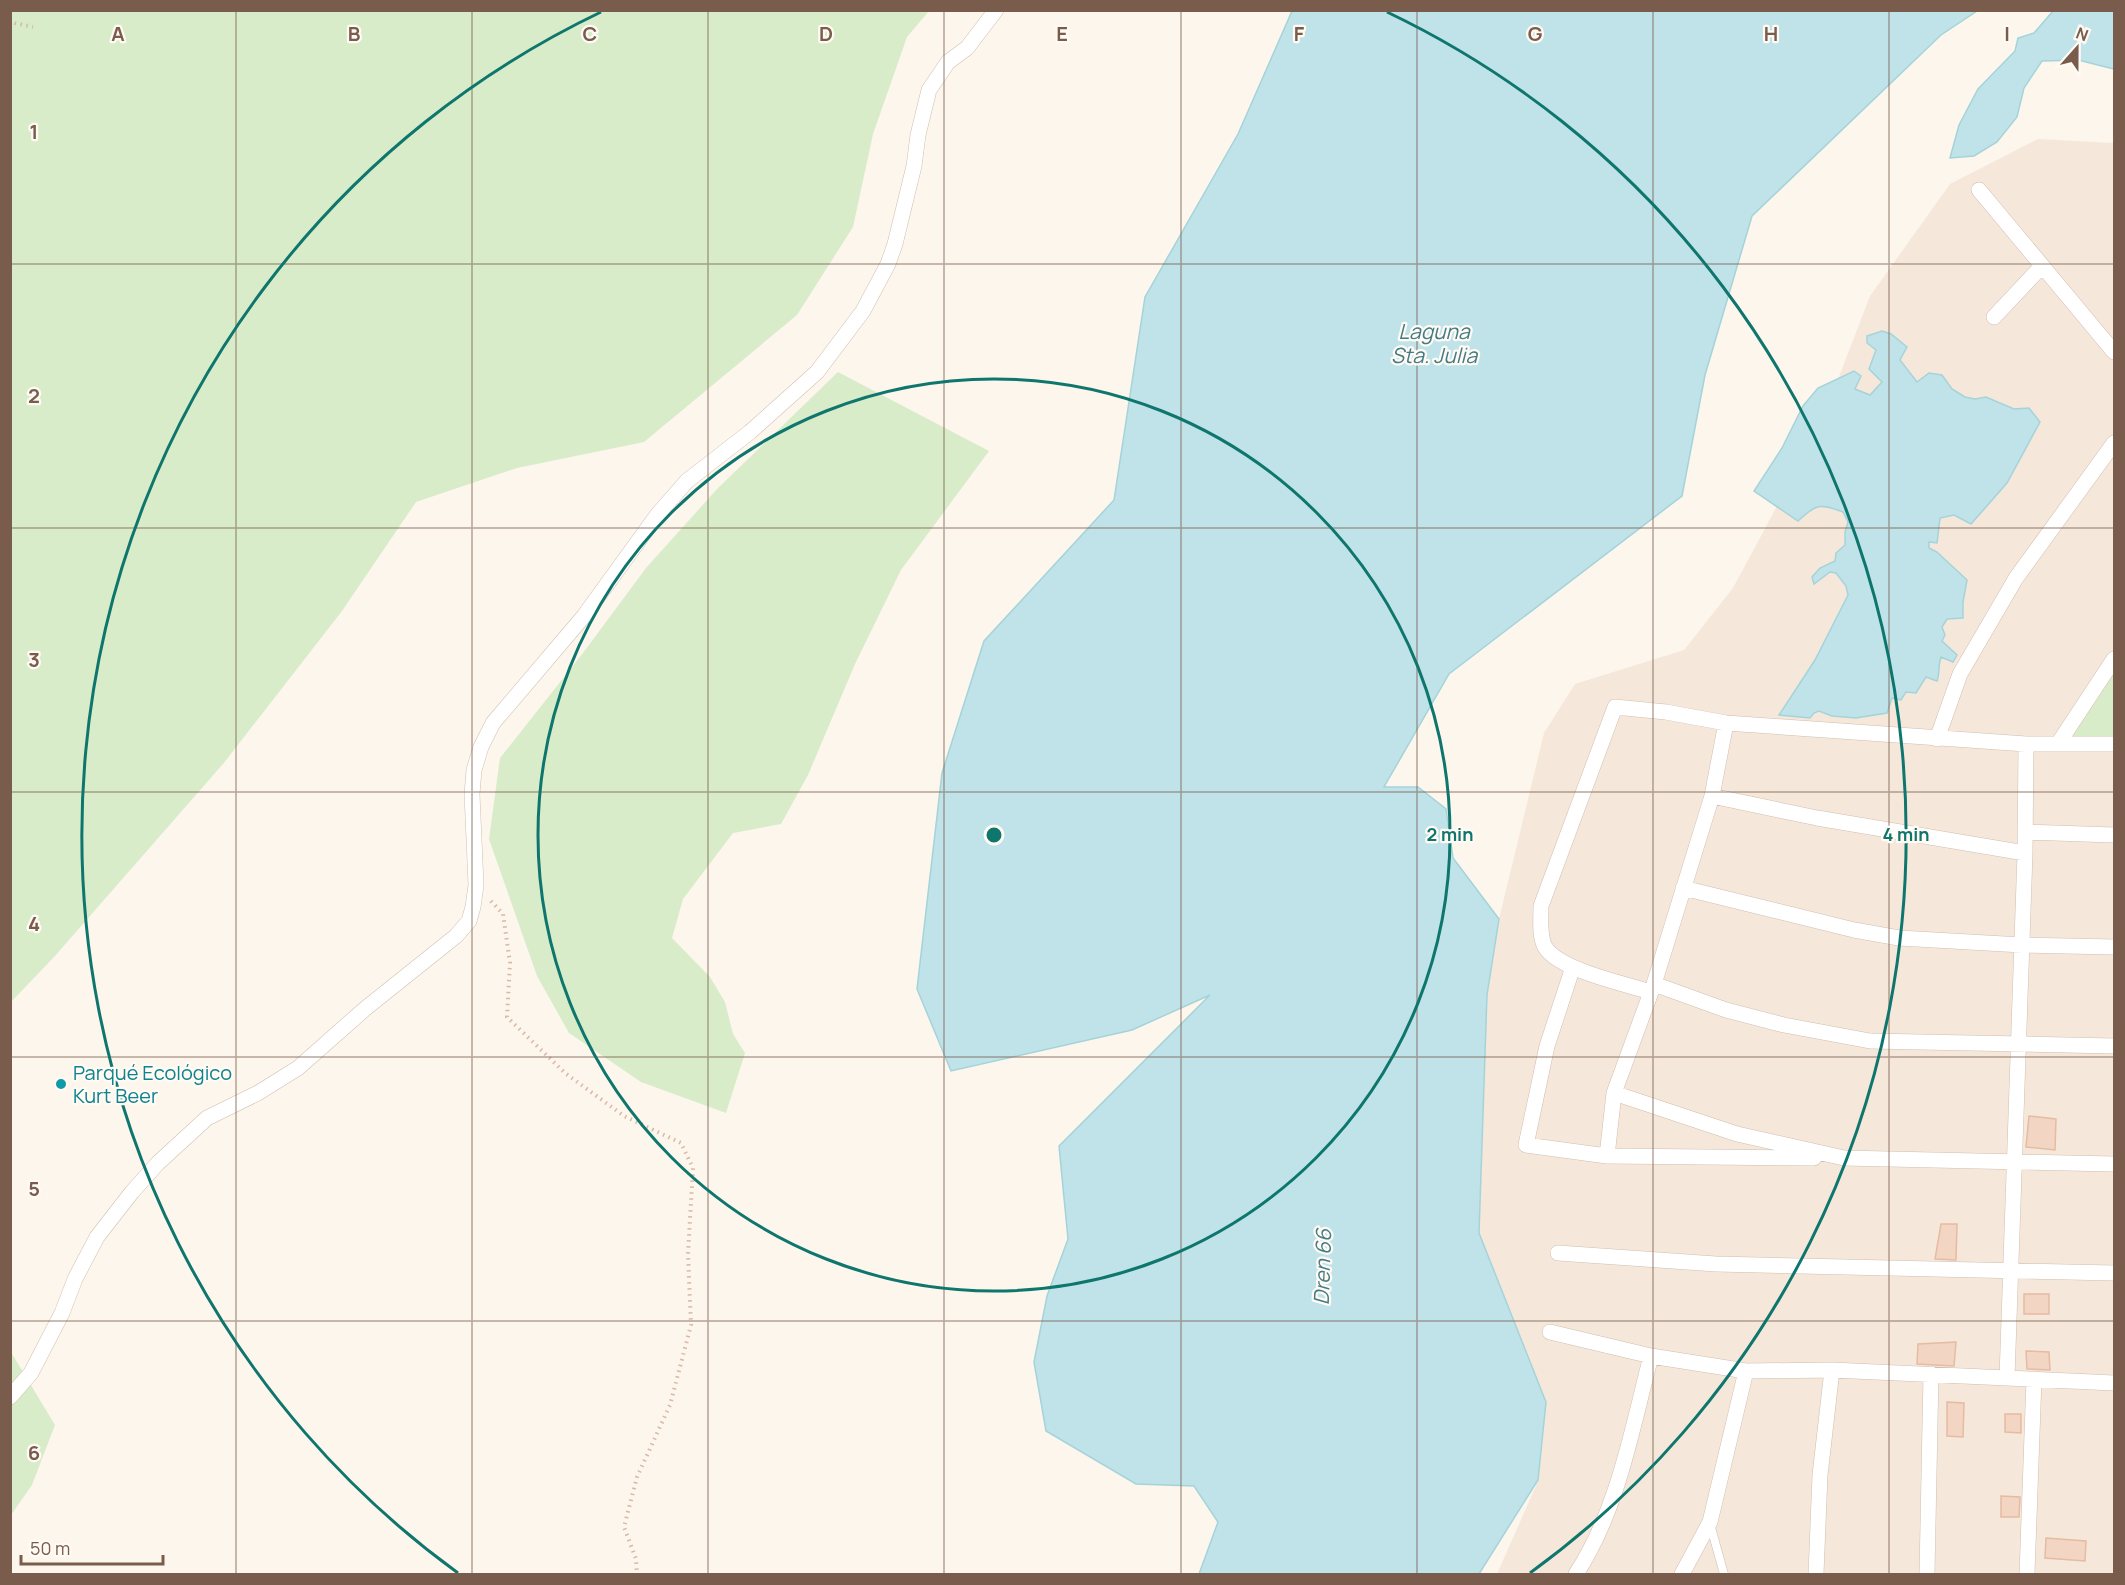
<svg xmlns="http://www.w3.org/2000/svg" width="2125" height="1585" font-family="Manrope,sans-serif">
<rect width="100%" height="100%" fill="#fdf6ec"/>
<!-- residential -->
<path fill="#f5e8da" d="M2038,139L2114,143V1574H1497L1538,1481L1546,1402L1479,1233L1487,995L1499,919L1544,733L1575,684L1684,650L1733,588L1820,426L1870,296L1950,184Z"/>
<!-- green -->
<path fill="#d8ecc9" d="M11,10L929,11L907,37L873,134L853,227L797,315L644,442L517,468L416,502L342,611L223,764L54,957L11,1002Z
M838,372L989,451L901,570L855,664L808,775L781,824L733,833L683,899L672,938L710,977L725,1002L733,1034L745,1053L726,1113L641,1082L569,1033L537,976L489,839L500,758L583,653L646,568L717,489Z
M2114,670V737L2070,738Z
M11,1352L55,1425L32,1485L11,1515Z"/>
<!-- water -->
<path fill="#bfe3e8" stroke="#a5d3da" stroke-width="1.5" d="M1292,11H1977L1941,35L1752,216L1705,375L1682,496L1449,674L1384,787H1418L1446,809L1453,858L1499,919L1487,995L1479,1233L1546,1402L1538,1480L1479,1574H1199L1218,1522L1194,1486L1136,1484L1046,1431L1034,1362L1047,1296L1068,1239L1059,1146L1210,995L1132,1030L951,1071L917,989L942,773L984,641L1114,500L1145,297L1238,134Z
M2053,11H2114V69L2078,60L2042,61L2024,88L2017,117L1997,142L1974,156L1950,158L1959,125L1978,89L2015,51L2018,38L2034,33Z
M1882,331L1891,334L1907,347L1900,360L1917,382L1929,373L1942,375L1952,389L1965,397L1975,399L1986,397L2014,409L2029,408L2040,422L2007,483L1971,524L1954,515L1940,518L1937,543L1929,542V548L1937,552L1967,580L1963,602V618L1947,619L1942,627L1945,635L1942,641L1957,655L1953,662L1941,657C1938,666 1940,673 1937,681L1926,677L1916,693L1906,692L1901,700L1892,698L1887,713L1856,718L1832,716L1819,711L1814,713L1810,718L1779,715L1815,660L1848,595L1846,586L1836,573L1830,572L1814,584L1812,577L1820,568L1835,561L1836,553L1845,545V532L1848,522L1843,512C1820,503 1816,504 1798,521L1754,491L1782,448L1803,406L1818,388L1854,371L1861,376L1855,389L1870,395L1882,382L1869,369L1876,350L1867,343V336Z"/>
<!-- building -->
<path fill="#f3d5c3" stroke="#e6bba3" stroke-width="1.5" d="M2029,1116L2056,1119L2055,1150L2026,1147Z
M1941,1224H1957L1956,1260L1935,1259Z
M2024,1294H2049V1314H2024Z
M1956,1342L1954,1366L1917,1364L1918,1344Z
M2026,1351L2049,1352L2050,1370L2027,1369Z
M1947,1402L1964,1403L1963,1437L1947,1436Z
M2005,1414H2021V1433L2005,1432Z
M2001,1496L2020,1497L2019,1517H2001Z
M2046,1538L2086,1541L2085,1561L2045,1558Z"/>
<g fill="none" stroke-linecap="round" stroke-linejoin="round">
<!-- lane casing -->
<g stroke="#d1beb0" stroke-width="9">
<path id="lane" d="M1710,1524L1724,1574"/>
</g>
<!-- street casing -->
<g stroke="#d1beb0" stroke-width="16">
<path id="street" d="M1979,190L2114,352
M1994,317L2042,266
M1937,739L1960,674L2016,578L2114,443
M2058,744L2114,659
M1712,796L1817,818L2025,853
M2025,832L2114,835
M1683,888L1854,930L1899,938L2022,945L2114,947
M1573,967L1547,1046L1526,1145L1607,1156L1614,1093L1654,984L1712,796L1726,723
M1654,984L1726,1010L1784,1025L1870,1041L2114,1046
M1651,992C1625,984 1559,970 1545,947C1539,936 1541,918 1541,906L1615,707L1666,712L1726,723L2026,744H2114
M1614,1093L1737,1134L1844,1158L2114,1164
M1607,1156L1814,1158
M1558,1253L1716,1264L2114,1273
M1550,1332L1651,1356L1746,1371L1832,1370L2114,1383
M2007,1378L2025,853L2026,744
M10,1397L31,1373L62,1313L75,1279L97,1237L132,1192L158,1163L207,1118L258,1093L298,1068L366,1008L456,936L469,921L473,907L476,885L472,794L474,770L481,747L493,723L584,616L658,514L687,481L750,432L817,372L863,311L888,264L895,244L914,166L918,135L929,90L948,62L967,48L996,10
M1576,1574C1618,1510 1632,1429 1651,1356
M1682,1574L1710,1522L1746,1371
M1816,1574L1820,1475L1832,1370
M1927,1574L1931,1374
M2027,1574L2034,1379"/>
</g>
<!-- path -->
<path stroke="#d9b8a5" stroke-width="4" stroke-dasharray="1.5 4.5" stroke-linecap="butt" d="M10,19L15,23L33,27
M491,901L503,914L510,963L507,1017L565,1073L624,1116L681,1143L693,1168L688,1254L691,1325L670,1405L637,1477L624,1527L636,1559L637,1574"/>
<!-- lane -->
<use href="#lane" stroke="#fff" stroke-width="8"/>
<!-- street -->
<use href="#street" stroke="#fff" stroke-width="15"/>
</g>
<!-- grid -->
<path fill="none" stroke="#7a5c4d" stroke-width="1.5" stroke-opacity="0.55" d="M236,10V1574M472,10V1574M708,10V1574M944,10V1574M1181,10V1574M1417,10V1574M1653,10V1574M1889,10V1574M10,264H2114M10,528H2114M10,792H2114M10,1057H2114M10,1321H2114"/>
<!-- distance rings -->
<g fill="none" stroke="#0f766e" stroke-width="3">
<circle cx="994" cy="835" r="456"/>
<path d="M458 1573A912 912 0 0 1 601 12M1387 12A912 912 0 0 1 1530 1573"/>
</g>
<!-- markers -->
<circle fill="#0f9aa8" stroke="#fffaf3" stroke-width="2" cx="61" cy="1084" r="6"/>
<g text-anchor="middle" dominant-baseline="central" stroke-width="4.5" stroke-linejoin="round" paint-order="stroke">
<!-- culture labels -->
<g font-size="20" fill="#0d838f" stroke="#fffaf3" text-anchor="start">
<text x="73" y="1072">Parqué Ecológico<tspan x="73" dy="23">Kurt Beer</tspan></text>
</g>
<!-- water labels -->
<g font-size="21" font-style="italic" fill="#437c86" stroke="#fffaf3">
<text x="1434" y="331">Laguna<tspan x="1434" dy="24">Sta. Julia</tspan></text>
<text transform="translate(1322 1267) rotate(-88)">Dren 66</text>
</g>
</g>
<g font-size="20" text-anchor="middle" font-weight="bold" fill="#7a5c4d" stroke="#fffaf3" stroke-width="4.5" stroke-linejoin="round" paint-order="stroke">
<text x="118" y="41">A</text>
<text x="354" y="41">B</text>
<text x="590" y="41">C</text>
<text x="826" y="41">D</text>
<text x="1062" y="41">E</text>
<text x="1299" y="41">F</text>
<text x="1535" y="41">G</text>
<text x="1771" y="41">H</text>
<text x="2007" y="41">I</text>
<text x="34" y="139">1</text>
<text x="34" y="403">2</text>
<text x="34" y="667">3</text>
<text x="34" y="931">4</text>
<text x="34" y="1196">5</text>
<text x="34" y="1460">6</text>
</g>
<circle cx="994" cy="835" r="9" fill="#0f766e" stroke="#fffaf3" stroke-width="3"/>
<g font-size="18" text-anchor="middle" font-weight="bold" fill="#0f766e" stroke="#fffaf3" stroke-width="4.5" stroke-linejoin="round" paint-order="stroke">
<text x="1450" y="841">2 min</text>
<text x="1906" y="841">4 min</text>
</g>
<!-- border -->
<rect width="2125" height="1585" fill="none" stroke="#7a5c4d" stroke-width="24"/>
<!-- north arrow -->
<g transform="translate(2077 48) rotate(21)" stroke="#fffaf3" stroke-width="4.5" paint-order="stroke">
<path d="M0-4.5L10 22L0 15L-10 22Z" fill="#7a5c4d"/>
<text y="-9" font-size="16" font-weight="bold" text-anchor="middle" fill="#7a5c4d">N</text>
</g>
<!-- scale -->
<path d="M21 1555v9h142v-9" fill="none" stroke="#7a5c4d" stroke-width="3"/>
<text x="30" y="1555" font-size="18" fill="#7a5c4d" stroke="#fffaf3" stroke-width="4.5" paint-order="stroke">50 m</text>
</svg>
